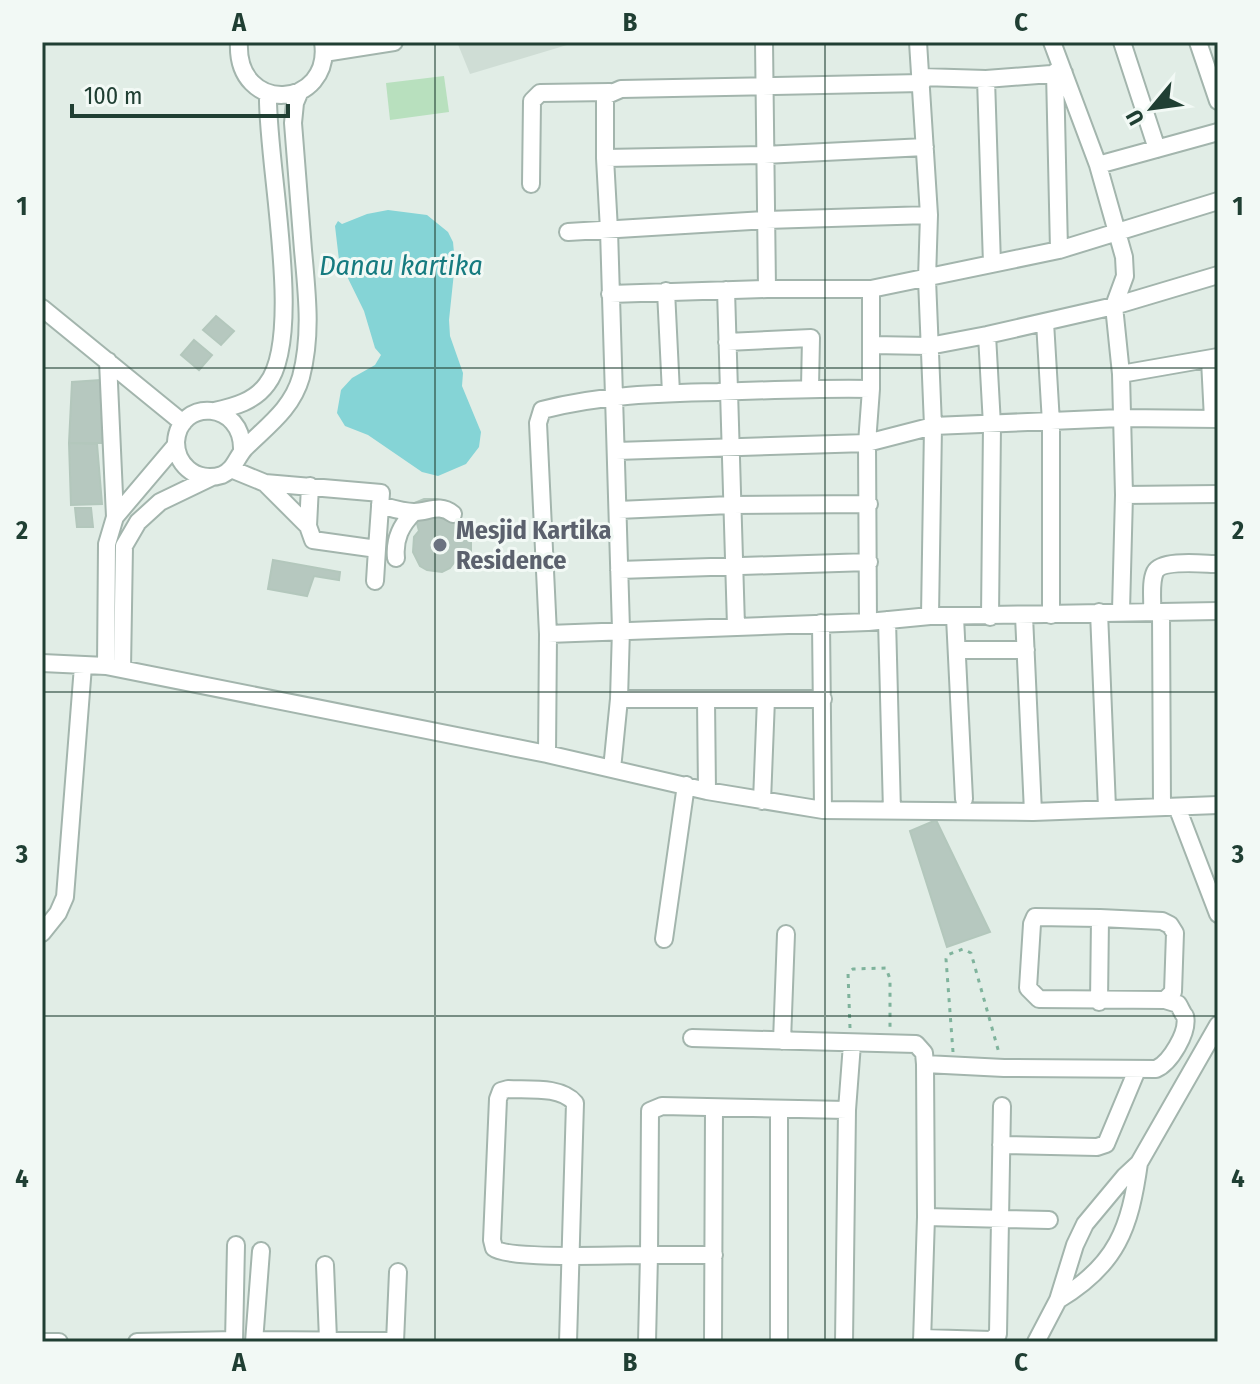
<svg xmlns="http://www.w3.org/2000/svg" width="1260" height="1384" font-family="'Fira Sans Condensed',sans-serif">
<rect width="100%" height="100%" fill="#e1ede6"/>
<!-- built -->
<path fill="#cfddd5" d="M457,42H577L470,74Z"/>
<!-- green -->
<path fill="#b8e0be" d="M444,76L449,112L390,120L386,83Z"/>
<!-- water -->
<path fill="#85d4d6" d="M388,210L427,215L448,232L453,242L455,263L449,320L450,336L463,373L462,386L481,432L479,447L466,464L438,476L422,472L368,435L345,426L337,413L341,390L352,378L375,365L381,355L375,348L364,311L339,260L335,226L338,221L342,224L367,214Z"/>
<!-- building -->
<path fill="#b6c8bf" stroke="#b3c7bc" stroke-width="2" d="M216,316L234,331L221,345L203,330Z
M194,340L212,355L199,370L181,355Z
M100,380L102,443H69L72,382Z
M69,443L97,444L102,504L71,505Z
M424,499H437L455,505V521L471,522V551L467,559L459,556L450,568L442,572L427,570L420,566L413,552L414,537L419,531L412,504Z
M75,508H91L93,527H77Z
M273,560L340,572L339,580L314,576L307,596L268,589Z
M936,820L990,932L947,947L910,831Z"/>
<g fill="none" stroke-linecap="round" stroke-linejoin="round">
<!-- minor casing -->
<g stroke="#a3b5ad" stroke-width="20">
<path id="minor" d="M239,42C235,116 333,109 323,42
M764,42L767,289
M918,42L929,215L927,279L933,426L930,616
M1052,42L1098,165L1124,257L1125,276L1114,306L1121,374L1124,495L1121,611
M1122,42L1157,149
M1198,42L1218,101
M324,53L394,42
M1055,72L1059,250
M921,77L986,79L1064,73
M986,79L992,264
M605,158L764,155L925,147
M1098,165L1218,132
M531,184L532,101L540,93L610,92
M568,232L766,220L929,215
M726,290L736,626
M666,291L671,393
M610,294L767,289H871L1059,250L1218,201
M42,308L183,423
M1045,322L1051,423V615
M987,335L992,425L990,617
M727,342L811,338L810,387
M872,345L929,346L987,335L1114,306L1218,275
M1210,360L1213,419
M108,361L115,517
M1121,374L1218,357
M214,411C234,407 255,401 267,384C305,336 266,159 268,94
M242,451C244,401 179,397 176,442C176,452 180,462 188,469C197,477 210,479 222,475C235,469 236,458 245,448C267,426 292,409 301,377C312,335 307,294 303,250C300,208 296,165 293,123L295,103L300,91
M616,451L867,443L933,426L1121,418L1218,419
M231,469L265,483L308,526L313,540L377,549L381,493L265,483
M1124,495L1218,494
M380,505C391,508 403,512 414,512C429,512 439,503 453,514
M618,510L731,505L869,504
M308,526L310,486
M396,558C394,539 401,525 414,512
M619,570L869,562
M375,581L377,549
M1099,612L1107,808
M1152,612C1153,600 1150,583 1155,572C1162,559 1204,564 1218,564
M1161,613L1162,807
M1024,616L1033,812
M955,617L964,799
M887,620L892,811
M868,622L867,443L871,389V289
M821,623L823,810
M548,634L868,622L930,616L1218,611
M957,650H1026
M42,663L106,666L547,754L707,791L823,810L1033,812L1218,805
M106,666L107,544L115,517L176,445
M122,669L124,546L138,522L160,502L212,477
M619,699H823
M706,700L707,791
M547,754L548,634L538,423L542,410C599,395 659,393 718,392C769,390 820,388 871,389
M612,769L619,699L621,629L609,230L605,158V96L621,89L922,83
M762,801L766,699
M1177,807L1218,914
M42,933L58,913L65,897L83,666
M664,939L686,785
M1099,1002L1100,918L1035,917L1032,924L1028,988L1039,999L1165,1000
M692,1038L916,1044L924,1053L925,1064L1004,1068L1156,1069C1170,1063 1189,1032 1185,1016C1184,1016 1179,1005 1178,1004L1165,1000L1173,992L1175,933L1170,925L1162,921L1100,918
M782,1041L786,934
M1001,1145L1097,1147L1106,1144L1137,1070
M926,1217L1049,1220
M714,1255H649L650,1111L662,1106L847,1110
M325,1265L328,1339
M1058,1300C1117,1265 1130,1228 1139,1163
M922,1338L991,1340L998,1334L1002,1106
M254,1340L395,1341
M42,1342H59
M137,1342L234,1340
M234,1342L236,1245
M254,1342L261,1251
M395,1342L398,1272
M568,1342L575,1103C561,1086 529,1090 508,1089L501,1091L498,1099L492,1240L494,1248C508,1260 623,1255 649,1255L647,1342
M713,1342L714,1108
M779,1342V1110
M844,1342L847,1110L852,1044
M922,1342L926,1217L925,1064
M1036,1342L1058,1300L1075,1245L1085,1224L1125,1176L1139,1163L1218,1025"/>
</g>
<!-- path -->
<path stroke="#7fb39c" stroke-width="3" stroke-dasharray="4 6" stroke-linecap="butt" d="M850,1028L848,973L853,969L886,968L890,979V1029
M953,1052L946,959L947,955L963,949L971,953L999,1053"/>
<!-- minor -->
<use href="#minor" stroke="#fff" stroke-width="16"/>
</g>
<!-- grid -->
<path fill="none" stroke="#203f33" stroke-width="2" stroke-opacity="0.55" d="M435,42V1342M825,42V1342M42,368H1218M42,692H1218M42,1016H1218"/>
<!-- markers -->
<circle fill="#6b7280" stroke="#f2f9f5" stroke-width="3" cx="440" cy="545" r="8"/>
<g text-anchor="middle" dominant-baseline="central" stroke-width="6" stroke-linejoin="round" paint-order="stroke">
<!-- worship labels -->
<g font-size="26" font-weight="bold" fill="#5b616d" stroke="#f2f9f5" text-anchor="start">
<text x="456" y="530">Mesjid Kartika<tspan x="456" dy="30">Residence</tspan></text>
</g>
<!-- water labels -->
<g font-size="28" font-style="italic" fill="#167b80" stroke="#f2f9f5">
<text x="401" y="265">Danau kartika</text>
</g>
</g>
<!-- border -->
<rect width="1260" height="1384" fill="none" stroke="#f2f9f5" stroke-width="88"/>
<!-- north arrow -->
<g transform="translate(1152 108) rotate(241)" stroke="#f2f9f5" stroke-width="6" paint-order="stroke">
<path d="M0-6L14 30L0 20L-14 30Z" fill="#203f33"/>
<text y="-12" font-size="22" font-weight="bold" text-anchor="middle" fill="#203f33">U</text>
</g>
<!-- scale -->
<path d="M72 104v12h216v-12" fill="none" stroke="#203f33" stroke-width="4"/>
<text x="84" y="104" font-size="24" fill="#203f33" stroke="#f2f9f5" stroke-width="6" paint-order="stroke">100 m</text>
<rect x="44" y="44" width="1172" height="1296" fill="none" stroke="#203f33" stroke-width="3"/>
<g font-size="26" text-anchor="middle" font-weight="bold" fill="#203f33">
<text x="239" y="31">A</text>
<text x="630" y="31">B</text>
<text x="1021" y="31">C</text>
<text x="22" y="215">1</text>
<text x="1238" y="215">1</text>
<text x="22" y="539">2</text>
<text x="1238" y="539">2</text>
<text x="22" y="863">3</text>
<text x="1238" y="863">3</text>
<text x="22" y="1187">4</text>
<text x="1238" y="1187">4</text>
<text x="239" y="1371">A</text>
<text x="630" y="1371">B</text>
<text x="1021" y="1371">C</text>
</g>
</svg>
